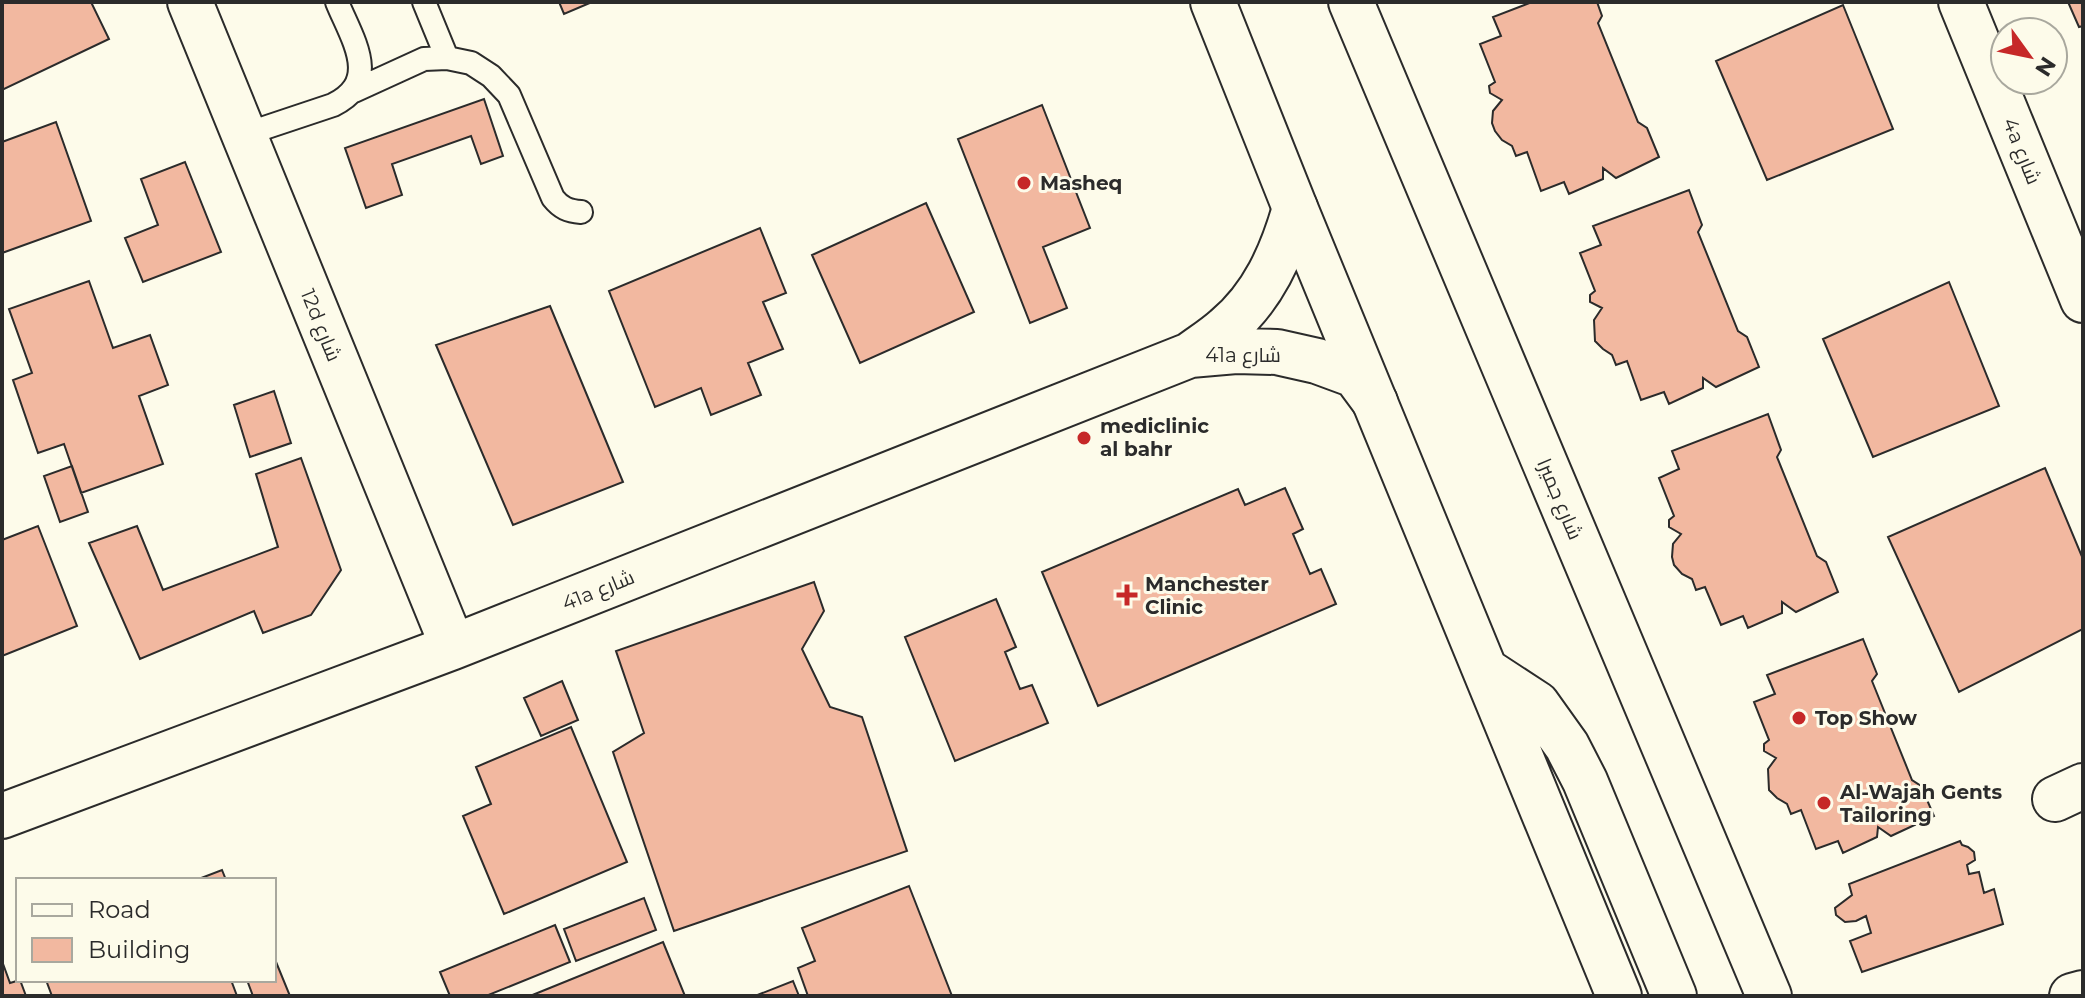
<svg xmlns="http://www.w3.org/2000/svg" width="2085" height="998" font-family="Montserrat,Cairo,sans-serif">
<rect width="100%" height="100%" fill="#fdfbea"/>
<!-- building -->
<path fill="#f2b8a0" stroke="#2b2b2b" stroke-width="2" d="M2,2H91L109,39L2,90Z
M559,2H592L564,14Z
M1532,2H1597L1602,16L1598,23L1638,122L1647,128L1659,157L1616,178L1603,168V179L1569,194L1564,182L1541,191L1527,152L1516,156L1512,146L1502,140L1495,131L1492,123L1493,111L1502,100L1490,93L1489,86L1495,82L1480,44L1501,36L1493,17Z
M2068,2H2083V26L2079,27Z
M1843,5L1893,129L1767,180L1716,61Z
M484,99L503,156L481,164L471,136L392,164L402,195L366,208L345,148Z
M1042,105L1090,228L1043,247L1067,308L1030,323L958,139Z
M56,122L91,221L2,253V142Z
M185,162L221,252L143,282L125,238L158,225L141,179Z
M1689,190L1702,225L1698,232L1738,331L1747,337L1759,367L1716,387L1703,378V388L1669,404L1664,392L1641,400L1627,361L1616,365L1612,355L1603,349L1595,341L1594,320L1602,308L1590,302V295L1595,291L1580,253L1601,245L1593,226Z
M926,203L974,312L860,363L812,255Z
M760,228L786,293L763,302L783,349L748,363L761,395L711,415L701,388L655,407L609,291Z
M89,281L113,348L150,335L168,385L139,396L163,464L81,493L64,444L38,453L13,380L32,373L9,309Z
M1949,282L1999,406L1873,457L1823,339Z
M550,306L623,482L513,525L436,345Z
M274,391L291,443L250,457L234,405Z
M1768,414L1781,450L1777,457L1817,556L1826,562L1838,592L1796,612L1782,602V613L1748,628L1743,616L1721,625L1705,587L1696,590L1692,579L1682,574L1674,565L1672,557L1673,544L1681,534L1669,527V520L1674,516L1659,478L1679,469L1672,451Z
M301,458L341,570L311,615L263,633L254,611L140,659L89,543L137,526L163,590L278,547L256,474Z
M72,466L88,512L60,522L44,476Z
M2045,468L2083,559V629L1959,692L1888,537Z
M1285,488L1303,529L1293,534L1310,574L1321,569L1336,604L1098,706L1042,572L1238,489L1245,505Z
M38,526L77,626L2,656V540Z
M814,582L824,611L802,649L830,707L862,717L907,851L674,931L613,752L644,733L616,651Z
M996,599L1016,647L1005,652L1020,689L1032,685L1048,723L955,761L905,637Z
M1863,639L1877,674L1872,681L1912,780L1921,786L1934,816L1891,836L1878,827L1877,837L1843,853L1838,841L1816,849L1801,810L1791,814L1787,804L1777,798L1769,790L1768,769L1776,758L1764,751V744L1769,740L1754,702L1775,694L1767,675Z
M562,681L578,720L541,736L524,698Z
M571,727L627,862L504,914L463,816L491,804L476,767Z
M1960,841L1962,845L1968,847L1974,852L1975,860L1967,865L1969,874L1979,872L1984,893L1994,889L2003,924L1862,972L1850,941L1871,933L1866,916L1856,921L1845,922L1836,915L1835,908L1852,895L1849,884Z
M222,870L226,880H196Z
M909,886L952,996H808L798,968L815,961L802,928Z
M644,898L656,930L576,961L564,929Z
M555,925L570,962L486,996H450L440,972Z
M663,942L685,996H530Z
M274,957L290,996H253L247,980H274Z
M2,961L10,983L20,980L26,996H2Z
M46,980H231L237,996H52Z
M793,981L799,996H755Z"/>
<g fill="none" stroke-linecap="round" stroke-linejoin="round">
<!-- lane casing -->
<g stroke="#2b2b2b" stroke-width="26">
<path id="lane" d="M424,2L447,58
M354,91L424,59L447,58L471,63L491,76L509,95L553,198C561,208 568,211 581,212
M243,135L333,105C382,81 352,39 337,2"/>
</g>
<!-- street casing -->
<g stroke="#2b2b2b" stroke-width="48">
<path id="street" d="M190,2L453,647
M1961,2L2083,300
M1190,355L1236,351L1277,352L1317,361L1355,375L1375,402
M2055,799L2083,786
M2,816L453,647L1190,355C1202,346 1215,338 1226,328C1263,297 1282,254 1295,208"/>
</g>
<!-- primary casing -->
<g stroke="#2b2b2b" stroke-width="48">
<path id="primary" d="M1213,2L1295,208L1619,996
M1351,2L1769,996
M1485,670L1537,704L1567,746L1585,781L1674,996
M2072,996L2083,993"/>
</g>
<!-- lane -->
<use href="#lane" stroke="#fdfbea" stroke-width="22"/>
<!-- street -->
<use href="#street" stroke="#fdfbea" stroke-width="44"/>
<!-- primary -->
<use href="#primary" stroke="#fdfbea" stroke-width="44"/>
</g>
<!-- markers -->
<g fill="#c62828" stroke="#fdfbea" stroke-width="3">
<circle cx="1024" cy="183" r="8"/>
<circle cx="1084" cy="438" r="8"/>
<path d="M1123 583h8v8h8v8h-8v8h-8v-8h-8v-8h8z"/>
<circle cx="1799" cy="718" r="8"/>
<circle cx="1824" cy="803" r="8"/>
</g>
<g text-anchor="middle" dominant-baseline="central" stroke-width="6" stroke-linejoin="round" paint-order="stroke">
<!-- street labels -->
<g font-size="20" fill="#2b2b2b" stroke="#fdfbea">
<text transform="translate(2022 151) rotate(68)">4a شارع</text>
<text transform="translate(321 325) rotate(68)">12d شارع</text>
<text x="1243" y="355">41a شارع</text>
<text transform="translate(1560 499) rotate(67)">شارع جميرا</text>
<text transform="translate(598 590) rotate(-22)">41a شارع</text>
</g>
<!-- poi labels -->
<g font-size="20" font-weight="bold" fill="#2b2b2b" stroke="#fdfbea" text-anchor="start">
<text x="1040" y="183">Masheq</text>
<text x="1100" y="426">mediclinic<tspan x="1100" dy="23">al bahr</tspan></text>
<text x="1145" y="584">Manchester<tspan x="1145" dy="23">Clinic</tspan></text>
<text x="1815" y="718">Top Show</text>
<text x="1840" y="792">Al-Wajah Gents<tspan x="1840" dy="23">Tailoring</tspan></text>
</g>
</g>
<!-- border -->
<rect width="2085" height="998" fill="none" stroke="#2b2b2b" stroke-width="8"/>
<!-- legend -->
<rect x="16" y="878" width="260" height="104" fill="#fdfbea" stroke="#a9a89e" stroke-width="2"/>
<rect x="32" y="904" width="40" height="12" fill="#fdfbea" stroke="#a9a89e" stroke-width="2"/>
<text x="88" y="918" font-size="24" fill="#2b2b2b">Road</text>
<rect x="32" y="938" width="40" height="24" fill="#f2b8a0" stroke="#a9a89e" stroke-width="2"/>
<text x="88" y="958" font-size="24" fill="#2b2b2b">Building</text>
<!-- north arrow -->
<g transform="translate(2029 56) rotate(123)"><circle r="38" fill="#fdfbea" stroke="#a9a89e" stroke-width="2"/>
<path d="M0-6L14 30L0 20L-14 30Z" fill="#c62828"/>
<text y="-12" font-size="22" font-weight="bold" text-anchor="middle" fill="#2b2b2b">N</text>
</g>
</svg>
